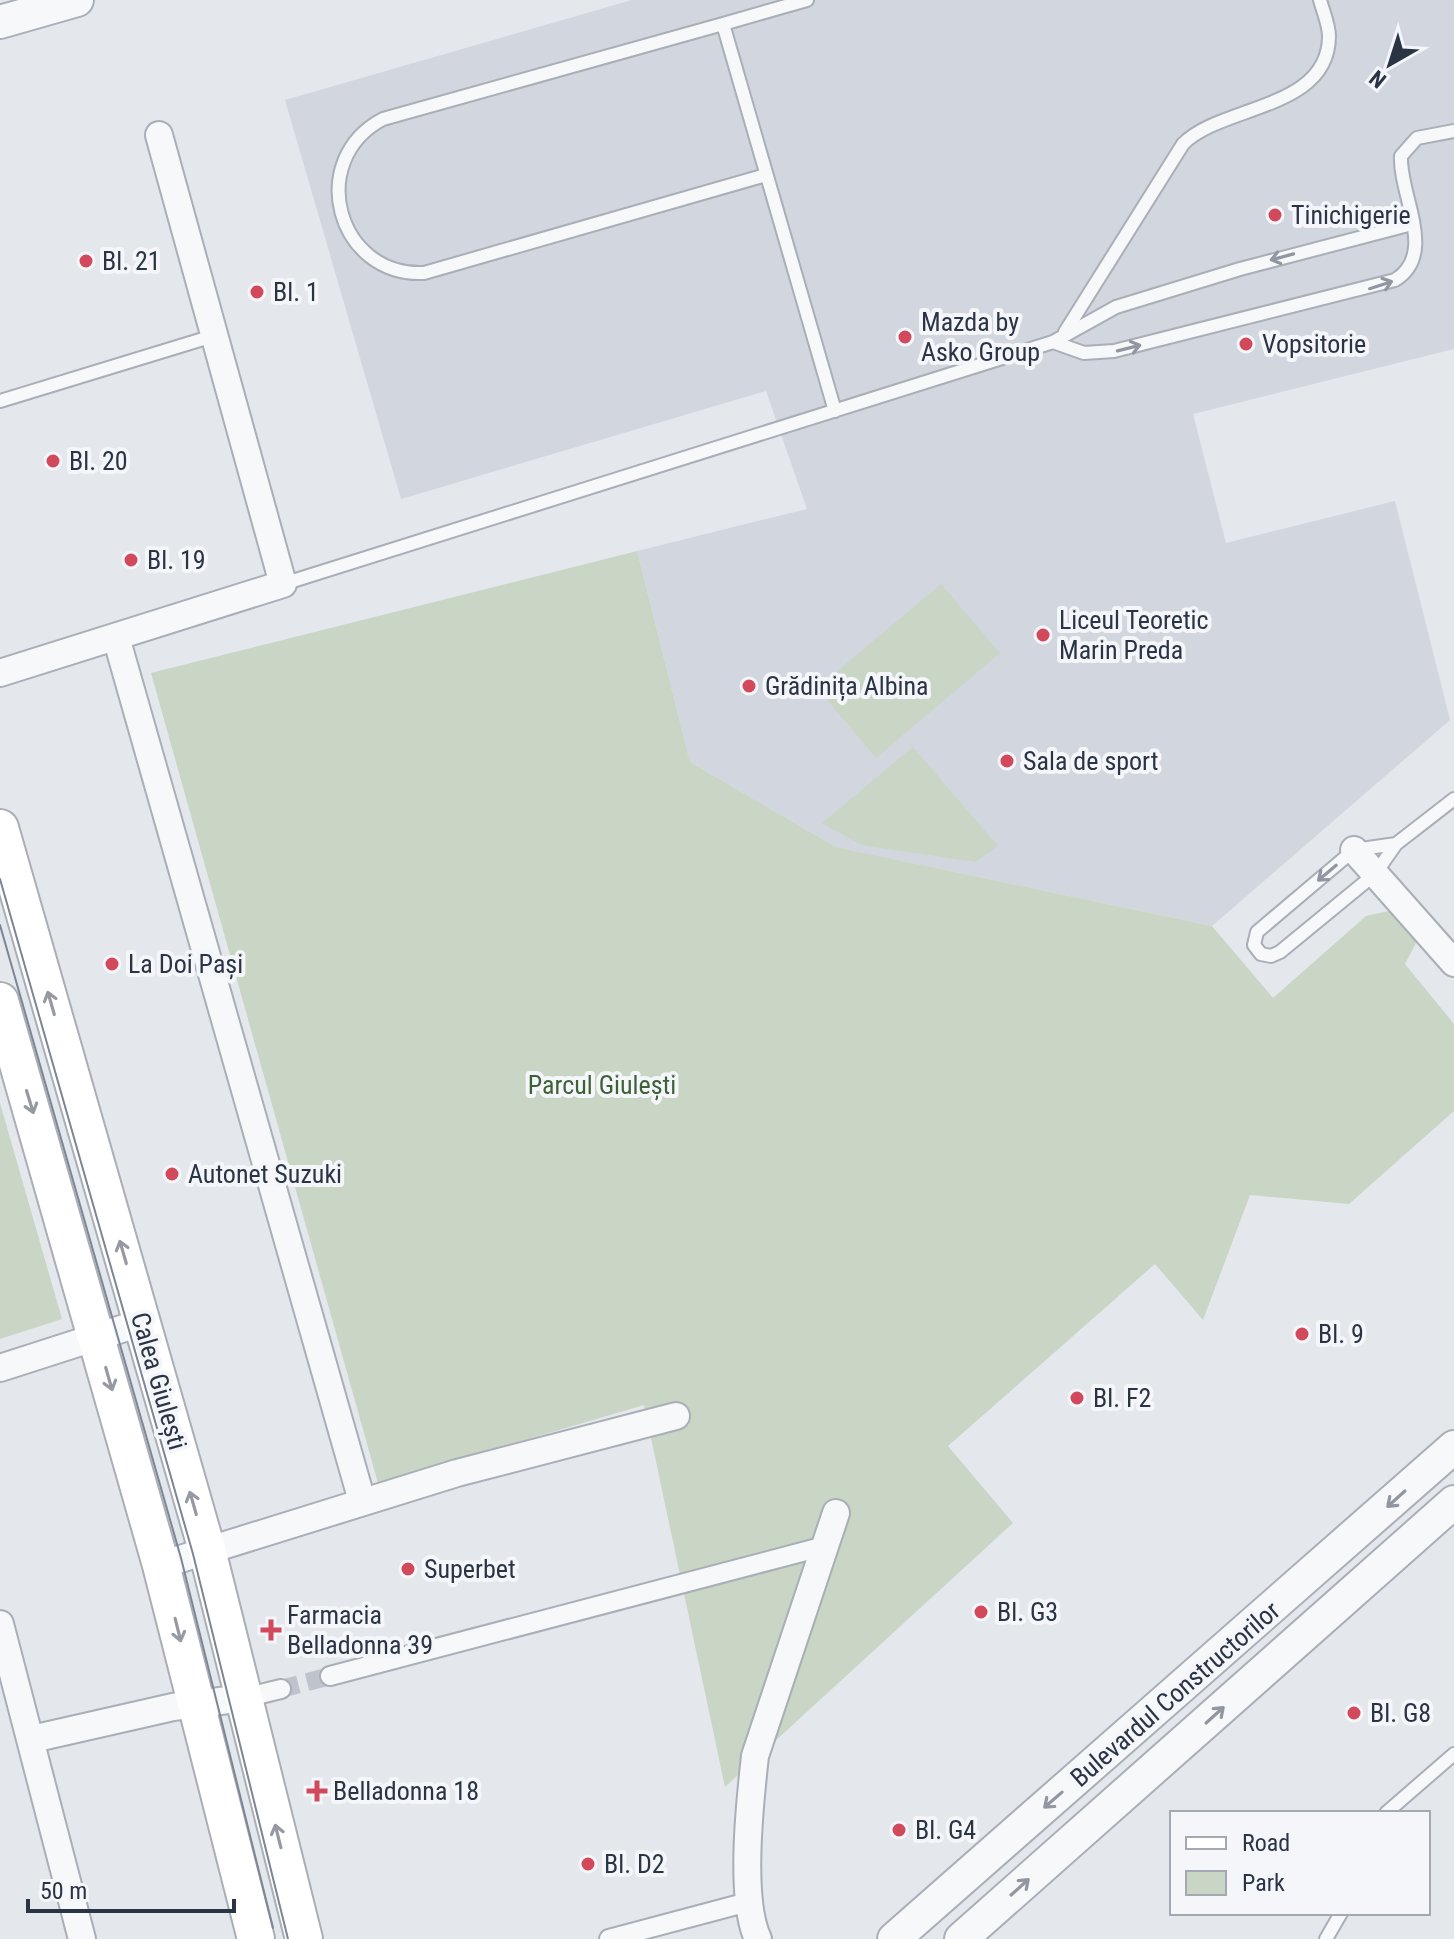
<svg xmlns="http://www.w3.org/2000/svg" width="1454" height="1939" font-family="'Roboto Condensed',sans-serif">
<rect width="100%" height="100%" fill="#e4e7ec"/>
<!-- built -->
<path fill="#d2d6de" d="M632,0H1454V349L1193,414L1226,543L1395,501L1450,720L1212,926L836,847L690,762L637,551L807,509L766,391L401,499L285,100Z"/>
<!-- green -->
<path fill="#c9d6c5" d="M637,551L690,762L836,847L1212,926L1273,998L1366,916L1393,910L1418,939L1405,964L1454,1024V1111L1349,1204L1250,1195L1203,1320L1155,1264L948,1446L1013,1523L725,1787L644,1405L378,1483L151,673Z
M941,584L1000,653L876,758L817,688Z
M913,747L998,846L976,862L861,845L822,823Z
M0,1103L62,1319L0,1339Z"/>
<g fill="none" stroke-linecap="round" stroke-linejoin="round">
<!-- pedestrian-tunnel -->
<path stroke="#bfc3cb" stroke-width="18" stroke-dasharray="18 9" stroke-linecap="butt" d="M281,1689L330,1676"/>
<!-- service casing -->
<g stroke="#a9aeb7" stroke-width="16">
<path id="service" d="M807,0L723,24L835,411
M723,24L383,119C305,160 337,277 424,273L766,175
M1065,332L1183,144C1221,105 1329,110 1329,36C1329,25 1323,11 1320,0
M1053,342L1084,353L1114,351L1395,280C1438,254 1399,195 1401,156L1417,138L1454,131
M0,401L213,336
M283,584L1053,342L1116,307L1240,269L1412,224
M1396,844L1354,850L1257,932L1254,945L1261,954L1271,956L1280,952L1375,874L1396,844L1454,799
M1386,1813L1454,1754
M1326,1939L1341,1913"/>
</g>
<!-- pedestrian casing -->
<g stroke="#a9aeb7" stroke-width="22">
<path id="pedestrian" d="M330,1676L825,1546
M244,1698L281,1689
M609,1939L748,1902"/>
</g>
<!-- minor casing -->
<g stroke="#a9aeb7" stroke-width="30">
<path id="minor" d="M116,637L362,1501
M0,673L283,584L159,135
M1354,850L1454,963
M0,1368L143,1322
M161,1565L457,1473L676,1416
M0,1624L82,1939
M32,1739L173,1707L244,1698
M758,1939C739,1899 750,1801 755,1756L836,1513"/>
</g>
<!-- tertiary casing -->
<g stroke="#a9aeb7" stroke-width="36">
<path id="tertiary" d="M0,22L77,0
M894,1939L1454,1447
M961,1939L1454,1502"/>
</g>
<!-- secondary casing -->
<g stroke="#a9aeb7" stroke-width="40">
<path id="secondary" d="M0,828L207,1550L304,1939
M0,1001L161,1565L256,1939"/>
</g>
<!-- service -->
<use href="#service" stroke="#f7f8fa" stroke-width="12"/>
<!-- pedestrian -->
<use href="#pedestrian" stroke="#f7f8fa" stroke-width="18"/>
<!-- minor -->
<use href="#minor" stroke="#f7f8fa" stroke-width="26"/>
<!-- tertiary -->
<use href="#tertiary" stroke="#f7f8fa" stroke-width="32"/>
<!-- secondary -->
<use href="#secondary" stroke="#fff" stroke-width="36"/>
<!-- tram -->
<path stroke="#7d8696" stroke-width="2" d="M0,879L193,1554L288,1939
M0,925L181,1558L273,1928"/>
</g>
<!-- one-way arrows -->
<defs><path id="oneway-shaft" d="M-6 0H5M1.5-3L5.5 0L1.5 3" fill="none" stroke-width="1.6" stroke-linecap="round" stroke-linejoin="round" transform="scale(2)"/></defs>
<g stroke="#9196a0">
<use href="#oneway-shaft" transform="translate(1282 257) rotate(165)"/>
<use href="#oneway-shaft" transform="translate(1381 285) rotate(-18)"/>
<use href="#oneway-shaft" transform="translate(1129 348) rotate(-14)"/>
<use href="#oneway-shaft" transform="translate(1327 873) rotate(140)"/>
<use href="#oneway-shaft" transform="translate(1396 1499) rotate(138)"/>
<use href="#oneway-shaft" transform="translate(1215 1715) rotate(-42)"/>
<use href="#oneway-shaft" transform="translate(1053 1800) rotate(139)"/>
<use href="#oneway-shaft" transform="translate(1020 1887) rotate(-42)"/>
</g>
<g stroke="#959aa2">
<use href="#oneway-shaft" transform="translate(51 1003) rotate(-106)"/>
<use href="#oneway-shaft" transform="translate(30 1102) rotate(73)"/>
<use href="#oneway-shaft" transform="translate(123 1252) rotate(-106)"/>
<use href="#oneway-shaft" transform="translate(109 1379) rotate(74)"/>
<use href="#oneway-shaft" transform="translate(193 1503) rotate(-106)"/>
<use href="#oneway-shaft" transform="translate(178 1630) rotate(76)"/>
<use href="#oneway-shaft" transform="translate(278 1836) rotate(-104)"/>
</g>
<!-- markers -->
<g fill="#d1495b" stroke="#f4f6f9" stroke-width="3">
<circle cx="1275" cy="215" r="8"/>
<circle cx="86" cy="261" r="8"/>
<circle cx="257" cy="292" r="8"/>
<circle cx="905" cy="337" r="8"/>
<circle cx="1246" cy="344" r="8"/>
<circle cx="53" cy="461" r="8"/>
<circle cx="131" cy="560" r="8"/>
<circle cx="1043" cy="635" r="8"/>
<circle cx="749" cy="686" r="8"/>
<circle cx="1007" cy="761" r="8"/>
<circle cx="112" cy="964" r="8"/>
<circle cx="172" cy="1174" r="8"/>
<circle cx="1302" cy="1334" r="8"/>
<circle cx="1077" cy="1398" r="8"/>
<circle cx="408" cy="1569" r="8"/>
<circle cx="981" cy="1612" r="8"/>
<path d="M267 1618h8v8h8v8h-8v8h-8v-8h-8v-8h8z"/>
<circle cx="1354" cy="1713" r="8"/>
<path d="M313 1779h8v8h8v8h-8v8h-8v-8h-8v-8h8z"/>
<circle cx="899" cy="1830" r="8"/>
<circle cx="588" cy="1864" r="8"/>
</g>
<g text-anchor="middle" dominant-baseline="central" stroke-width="8" stroke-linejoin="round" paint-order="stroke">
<!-- poi labels -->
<g font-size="26" fill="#2b3445" stroke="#f4f6f9" text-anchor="start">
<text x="1291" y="215">Tinichigerie</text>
<text x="102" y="261">Bl. 21</text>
<text x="273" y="292">Bl. 1</text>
<text x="921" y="322">Mazda by<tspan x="921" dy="30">Asko Group</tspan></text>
<text x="1262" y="344">Vopsitorie</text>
<text x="69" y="461">Bl. 20</text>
<text x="147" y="560">Bl. 19</text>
<text x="1059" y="620">Liceul Teoretic<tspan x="1059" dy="30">Marin Preda</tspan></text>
<text x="765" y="686">Grădinița Albina</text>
<text x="1023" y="761">Sala de sport</text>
<text x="128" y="964">La Doi Pași</text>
<text x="188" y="1174">Autonet Suzuki</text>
<text x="1318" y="1334">Bl. 9</text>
<text x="1093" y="1398">Bl. F2</text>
<text x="424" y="1569">Superbet</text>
<text x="997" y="1612">Bl. G3</text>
<text x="287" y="1615">Farmacia<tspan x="287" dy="30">Belladonna 39</tspan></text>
<text x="1370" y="1713">Bl. G8</text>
<text x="333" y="1791">Belladonna 18</text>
<text x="915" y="1830">Bl. G4</text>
<text x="604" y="1864">Bl. D2</text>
</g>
<!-- park labels -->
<g font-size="26" fill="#3f6138" stroke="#f4f6f9">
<text x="602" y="1085">Parcul Giulești</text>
</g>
<!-- street labels -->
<g font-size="26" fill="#2b3445" stroke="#f4f6f9">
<text transform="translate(159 1381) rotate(74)">Calea Giulești</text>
<text transform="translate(1175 1694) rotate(-41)">Bulevardul Constructorilor</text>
</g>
</g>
<!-- legend -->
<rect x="1170" y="1811" width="260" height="104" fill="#f4f6f9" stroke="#a4a8b1" stroke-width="2"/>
<rect x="1186" y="1837" width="40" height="12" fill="#ffffff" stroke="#a4a8b1" stroke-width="2"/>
<text x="1242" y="1851" font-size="24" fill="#2b3445">Road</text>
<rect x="1186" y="1871" width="40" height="24" fill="#c9d6c5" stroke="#a4a8b1" stroke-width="2"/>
<text x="1242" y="1891" font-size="24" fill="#2b3445">Park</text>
<!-- north arrow -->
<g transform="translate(1390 64) rotate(219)" stroke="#f4f6f9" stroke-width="6" paint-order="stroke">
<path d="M0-6L14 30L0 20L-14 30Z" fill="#2b3445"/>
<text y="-12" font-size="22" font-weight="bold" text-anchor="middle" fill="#2b3445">N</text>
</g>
<!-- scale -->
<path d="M28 1899v12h206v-12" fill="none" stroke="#2b3445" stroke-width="4"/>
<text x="40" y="1899" font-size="24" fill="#2b3445" stroke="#f4f6f9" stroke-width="6" paint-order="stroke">50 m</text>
</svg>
